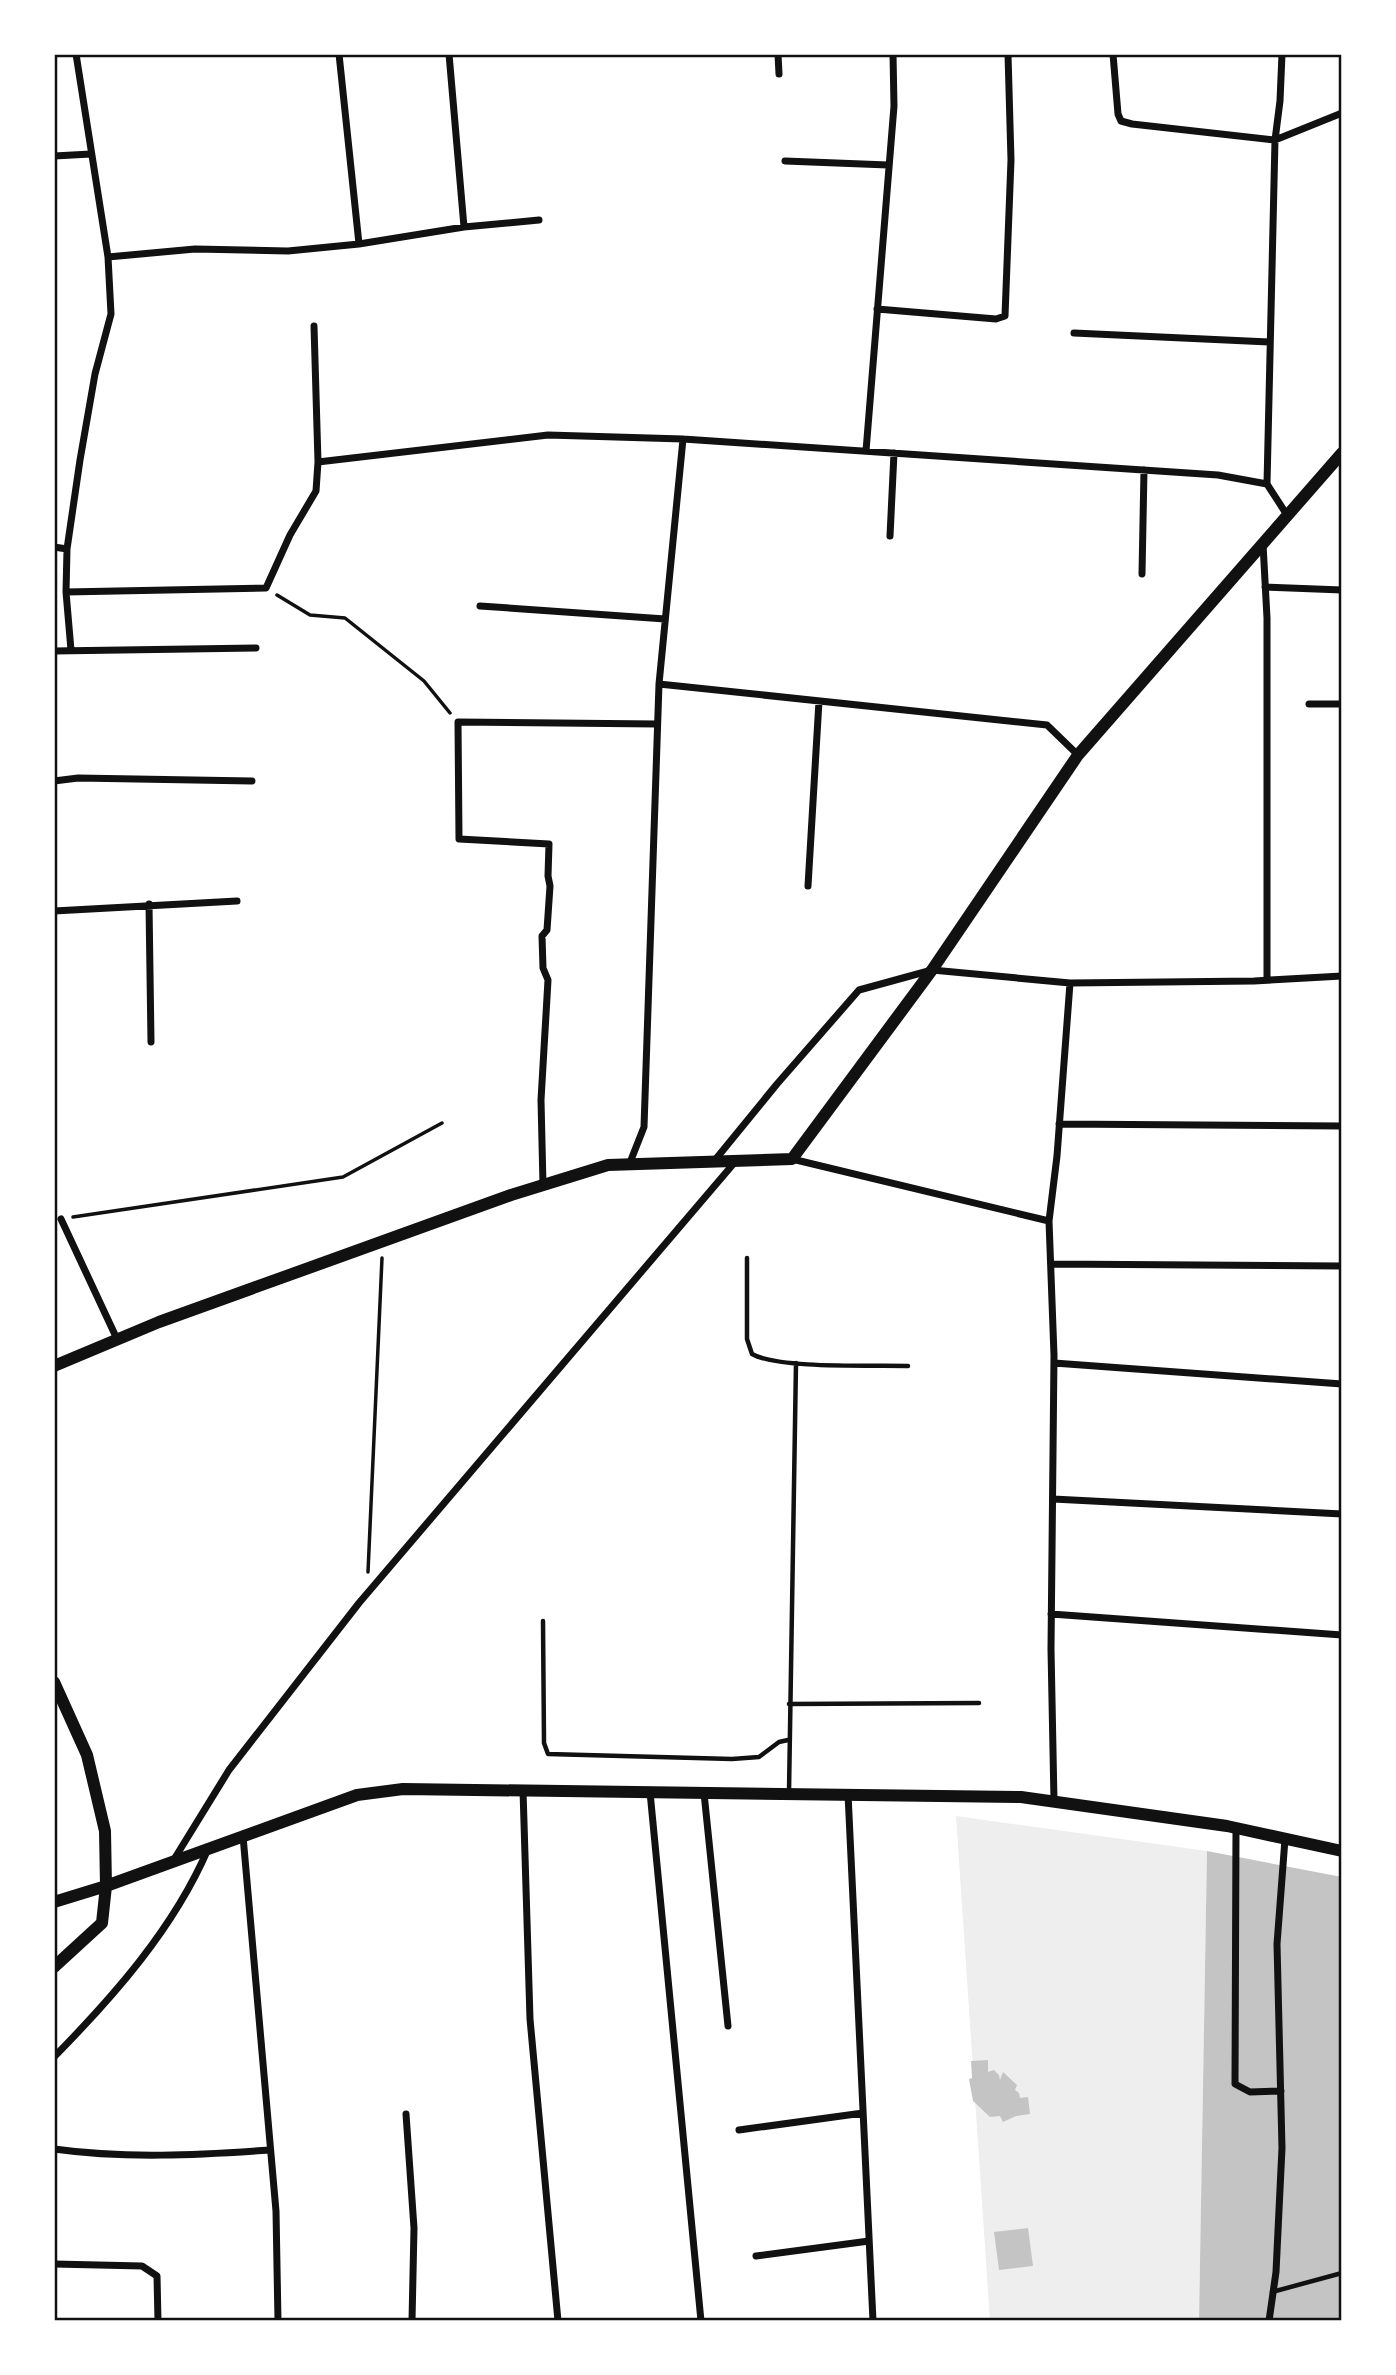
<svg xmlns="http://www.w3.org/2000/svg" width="1396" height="2375" font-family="Bitter,serif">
<rect width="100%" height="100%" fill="#fff"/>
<!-- green -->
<path fill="#eee" d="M956,1816L1207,1851L1199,2321H990Z"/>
<!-- building -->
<path fill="#c4c4c4" d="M1207,1851L1342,1877V2321H1199Z
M988,2060V2072L994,2070L999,2075L1000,2080L1003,2072L1017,2085L1015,2090L1019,2093L1020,2098L1028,2097L1030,2114L1016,2116L1003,2122L1000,2116L990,2117L973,2101L969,2079L972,2078L971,2061Z
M1028,2228L1033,2266L999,2270L994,2232Z"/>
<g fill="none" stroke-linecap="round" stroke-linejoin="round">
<!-- path -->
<path stroke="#111" stroke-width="3.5" d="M277,595L310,615L345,618L424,681L450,713
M73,1217L343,1177L442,1123
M368,1572L382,1258"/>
<!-- service -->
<path stroke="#111" stroke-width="4.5" d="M747,1258V1339L752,1354C778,1369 873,1365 908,1366
M543,1621L544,1743L548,1754L732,1759L759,1757L779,1742L788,1740
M789,1704L979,1703
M789,1792L796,1363
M1272,2292L1342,2273"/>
<!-- minor -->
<path stroke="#111" stroke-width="7" d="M76,54L108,257L111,314L95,374L80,460L67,549L66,592L266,588L290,535L316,491L318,462L548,435L683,439L1218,475L1267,484L1287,515
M339,54L359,244
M449,54L464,227
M778,54L779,74
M1113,54L1118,114L1121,121L1132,124L1275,140L1342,113
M54,156L91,154
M785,161L888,165
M108,257L195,249L288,251L359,244L464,227L539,220
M877,309L996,319L1005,316L1011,160L1008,54
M314,326L318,462
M1074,333L1269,342
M866,451L894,106L893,54
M1267,484L1275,140L1280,101L1282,54
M890,536L894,453
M1263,544L1267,618V980
M54,547L67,549
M1142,574L1144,470
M1265,587L1342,590
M66,592L71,650
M480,606L665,619
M54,651L256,648
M659,684L683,439
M1309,704H1342
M54,781L78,778L252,781
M808,886L819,701
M149,904L151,1042
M54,911L237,901
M1059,1124L1342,1126
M792,1159L1049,1221
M715,1160L777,1084L859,990L932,970L1070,983L1254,981L1342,976
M629,1165L644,1127L659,684L1047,725L1078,755
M543,1185L541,1100L548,980L543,968L542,936L547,930L550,886L548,876L549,844L459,839L458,722L657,724
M61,1219L117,1339
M1051,1264L1342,1266
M1054,1363L1342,1384
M1053,1499L1342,1514
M1051,1614L1342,1635
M523,1790L530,2019L558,2321
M650,1792L701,2321
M704,1793L728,2026
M848,1794L873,2321
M1054,1801L1051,1649L1054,1355L1049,1221L1057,1156L1070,983
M1236,1828L1235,2084L1250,2092L1281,2091
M243,1836L276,2211L278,2321
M173,1861L229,1770L359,1603L735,1162
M54,2057C114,1996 174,1928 208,1849
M406,2114L414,2228L412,2321
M739,2130L863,2113
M54,2149C126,2159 198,2155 270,2150
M756,2256L869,2241
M54,2264L142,2266L157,2276L158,2321
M1269,2321L1276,2272L1282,2148L1277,1944L1285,1839"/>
<!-- tertiary -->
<path stroke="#111" stroke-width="12" d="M54,1366L159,1322L511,1195L608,1165L792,1159L932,970L1078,755L1342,453
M54,1682L87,1755L105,1831L106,1886L102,1923L54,1967
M54,1902L106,1886L357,1795L403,1789L1021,1797L1227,1826L1342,1851"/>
</g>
<!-- border -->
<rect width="1396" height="2375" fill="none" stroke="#ffffff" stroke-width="112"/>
<rect x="56" y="56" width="1284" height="2263" fill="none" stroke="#111" stroke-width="2.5"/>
</svg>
